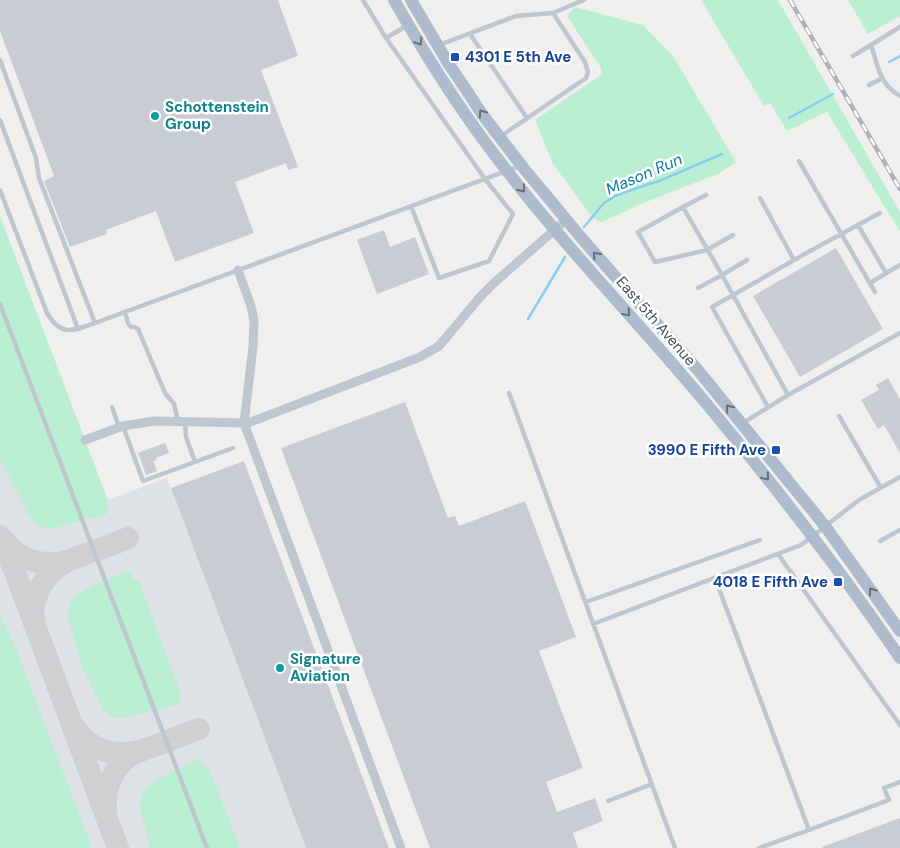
<svg xmlns="http://www.w3.org/2000/svg" width="900" height="848" font-family="'DM Sans',sans-serif">
<rect width="100%" height="100%" fill="#f1eeee"/>
<!-- airport -->
<path fill="#dfe2e6" d="M0,266L105,501L167,478L306,848H0Z"/>
<!-- green -->
<path fill="#bbefd3" d="M701,0H778L900,212V232L827,112L787,131L770,103L764,106Z
M848,0H900V16L868,34Z
M575,7L643,25L673,56L736,162L720,173L641,204L602,222L593,218L553,164L535,120L601,75V68L567,16Z
M0,216L108,500L106,501L108,510L107,514L52,529L39,526L33,521L25,508L0,459Z
M129,571L134,580L138,579L180,692L179,693L180,696L179,704L126,718L113,717L108,714L104,711L82,667L68,618C67,611 68,605 73,599C82,588 115,576 129,571Z
M0,615L13,641L92,848H0Z
M200,759L207,769L209,768L240,848H150L140,808C140,802 140,798 143,793C150,780 186,766 200,759Z"/>
<g fill="none" stroke-linecap="round" stroke-linejoin="round">
<!-- stream -->
<path stroke="#87d0ed" stroke-width="2.5" d="M889,62L900,56
M789,118L833,94
M584,227L604,203L615,196L634,189L659,181L722,154
M528,319L565,257"/>
<!-- taxiway -->
<path stroke="#d0d0d3" stroke-width="22" d="M0,536L15,572L118,848
M4,540C19,561 43,567 67,561
M34,620C31,596 45,573 66,562C74,558 83,555 91,552C104,548 116,543 128,538
M75,728C91,751 113,757 139,751
M106,810C104,790 113,767 130,756C140,750 152,747 163,743C175,738 187,733 199,729"/>
</g>
<!-- building -->
<path fill="#caccd4" d="M0,0H278L298,56L261,70L298,167L288,170L286,163L235,182L254,233L175,262L156,211L106,230L107,234L70,247L44,181L54,176L0,31Z
M384,230L390,247L415,237L429,274L377,294L357,240Z
M836,248L883,329L800,377L753,296Z
M888,378L900,399V453L884,425L878,429L861,400L879,390L876,385Z
M405,402L448,518L455,516L459,526L525,501L576,637L539,651L583,768L546,782L557,812L595,798L603,821L573,833L578,848H430L281,448Z
M165,443L169,453L156,458L157,460L153,461L157,471L146,475L138,453Z
M244,461L389,848H306L171,488Z
M900,818V848H823L822,847Z"/>
<g fill="none" stroke-linecap="round" stroke-linejoin="round">
<!-- service -->
<path stroke="#bec7d0" stroke-width="4.5" d="M363,0L386,38L485,179L513,214L489,261L439,278L411,206
M553,13L584,0
M470,34L527,118
M386,38L408,25
M439,45L516,16L553,13L585,62L588,72L586,78L501,136
M871,45C878,66 879,84 900,96
M853,56L900,27
M0,60L36,158L39,178L95,323
M869,85L881,79
M0,120L78,329
M799,161L875,292
M0,190L47,313C61,337 73,331 95,323L520,166
M706,195L683,207L722,275L747,260
M760,198L794,260
M683,207L638,232L655,262L707,250L733,235
M858,225L886,273
M870,283L900,265
M698,288L722,275L733,295L810,251L880,213
M0,304L207,848
M125,312L128,323L131,327H134L138,329L165,393L174,404L178,421
M509,393L675,848
M112,407L119,427
M768,407L712,307L733,295L788,395
M839,416L881,488
M185,421L186,437L195,462L233,448
M743,423L788,395L900,333
M123,426L143,481L195,462
M880,541L900,530
M778,554L900,725
M715,578L809,830L889,800L884,788L900,782
M586,602L760,540
M593,624L801,545L859,500L900,477
M608,801L652,784
M759,848L809,830"/>
<!-- minor -->
<path stroke="#bec7d0" stroke-width="9" d="M238,270L251,306L254,321L253,347L244,423L401,848
M85,440L123,426L154,421L248,423L420,357L439,346L480,297L495,282L566,220"/>
<!-- primary -->
<path stroke="#adbbcd" stroke-width="12" d="M394,0C427,58 463,115 504,167C567,249 639,323 705,402C774,485 840,569 900,658
M411,0L448,63L465,88L482,114L521,165L584,241L697,369L825,526L900,631"/>
<!-- rail casing -->
<g stroke="#b0b2b8" stroke-width="4.5">
<path id="rail" d="M790,0L900,189"/>
</g>
<!-- rail -->
<use href="#rail" stroke="#fff" stroke-width="2.5" stroke-dasharray="8" stroke-linecap="butt"/>
</g>
<!-- one-way arrows -->
<defs><path id="oneway-chevron" d="M-2-3.5L2.5 0L-2 3.5" fill="none" stroke-width="1.6" stroke-linecap="round" stroke-linejoin="round" transform="scale(1.25)"/></defs>
<g stroke="#656f7d">
<use href="#oneway-chevron" transform="translate(419 42) rotate(58)"/>
<use href="#oneway-chevron" transform="translate(482 113) rotate(-125)"/>
<use href="#oneway-chevron" transform="translate(522 189) rotate(51)"/>
<use href="#oneway-chevron" transform="translate(596 255) rotate(-132)"/>
<use href="#oneway-chevron" transform="translate(627 313) rotate(49)"/>
<use href="#oneway-chevron" transform="translate(729 408) rotate(-129)"/>
<use href="#oneway-chevron" transform="translate(766 477) rotate(51)"/>
<use href="#oneway-chevron" transform="translate(872 591) rotate(-126)"/>
</g>
<!-- markers -->
<g fill="#1a4fb4" stroke="#fff" stroke-width="2">
<rect x="450" y="52" width="10" height="10" rx="2.5"/>
<rect x="771" y="445" width="10" height="10" rx="2.5"/>
<rect x="833" y="577" width="10" height="10" rx="2.5"/>
</g>
<g fill="#0f9aa8" stroke="#fff" stroke-width="2">
<circle cx="155" cy="116" r="5"/>
<circle cx="280" cy="668" r="5"/>
</g>
<g text-anchor="middle" dominant-baseline="central" stroke-width="5" stroke-linejoin="round" paint-order="stroke">
<!-- transit labels -->
<g font-size="15" font-weight="bold" fill="#164399" stroke="#fff" text-anchor="end">
<text x="465" y="57" text-anchor="start">4301 E 5th Ave</text>
<text x="766" y="450">3990 E Fifth Ave</text>
<text x="828" y="582">4018 E Fifth Ave</text>
</g>
<!-- culture labels -->
<g font-size="15" font-weight="bold" fill="#0d838f" stroke="#fff" text-anchor="start">
<text x="165" y="107">Schottenstein<tspan x="165" dy="17">Group</tspan></text>
<text x="290" y="659">Signature<tspan x="290" dy="17">Aviation</tspan></text>
</g>
<!-- street labels -->
<g font-size="15" fill="#464f5b" stroke="#fff">
<text transform="translate(656 321) rotate(49)">East 5th Avenue</text>
</g>
<!-- water labels -->
<g font-size="16" font-style="italic" fill="#0a7caa" stroke="#fff">
<text transform="translate(644 174) rotate(-23)">Mason Run</text>
</g>
</g>
</svg>
